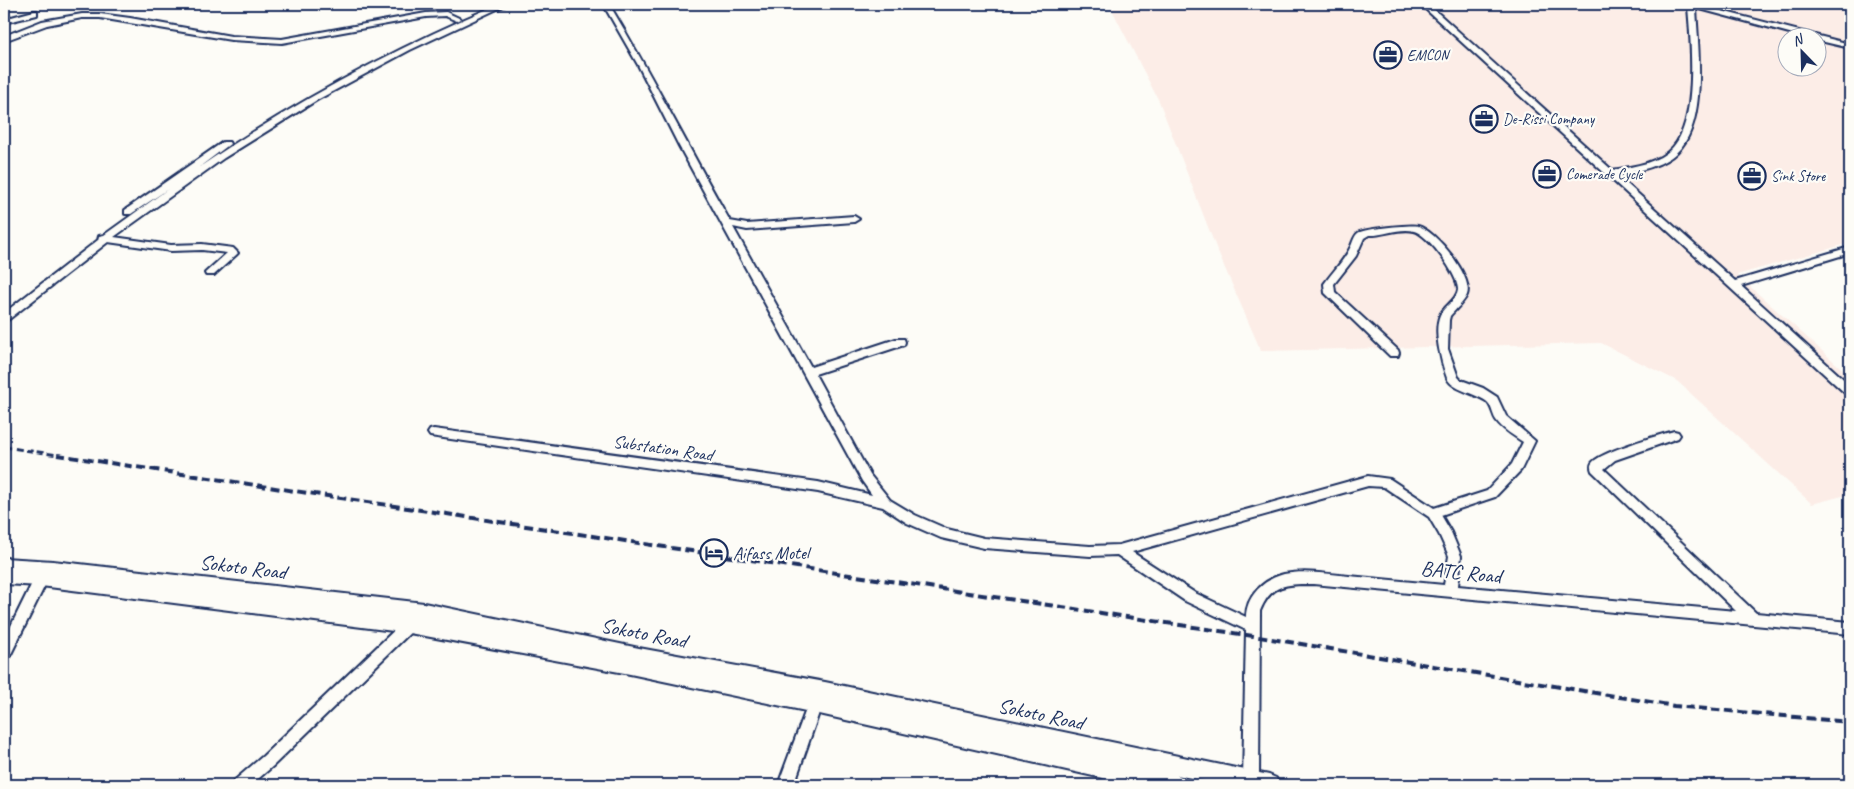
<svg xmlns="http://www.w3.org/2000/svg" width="1854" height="789" font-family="Caveat,sans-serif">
<rect width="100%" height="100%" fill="#fdfcf7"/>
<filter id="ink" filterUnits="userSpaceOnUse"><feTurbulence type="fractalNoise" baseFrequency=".02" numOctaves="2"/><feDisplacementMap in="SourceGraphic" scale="10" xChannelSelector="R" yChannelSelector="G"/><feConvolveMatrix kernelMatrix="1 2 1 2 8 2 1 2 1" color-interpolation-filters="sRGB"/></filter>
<g filter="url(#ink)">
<!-- built -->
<path fill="#fcede7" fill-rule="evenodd" d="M1109,4H1850V243L1737,275L1850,376V494L1812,504L1677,381L1601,343L1261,351L1217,250L1159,101ZM1786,38H1816V68H1786Z"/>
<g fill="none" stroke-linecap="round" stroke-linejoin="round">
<!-- minor casing -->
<g stroke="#1b2f5e" stroke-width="4">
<path id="minor" d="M499,4H508L410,50L317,100L224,158L114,237L171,245L202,244L233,248L238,253L236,255L214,275H206L205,273L227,253L202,250L171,251L108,242L8,320L4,321V313L98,240L99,236L104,235L168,189L131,214H125V210L223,142H229L230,144L198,168C293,103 393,49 499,4Z
M603,4H609C652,75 689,149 730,221L747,224L854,216L859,219L854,222L747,230L733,227L811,367L896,339H904L905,342L904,345L815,374L870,475L890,500L915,515L947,529L984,538L1090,546L1119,545L1368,476L1390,479L1434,508L1487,491L1512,464L1523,442C1514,436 1502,429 1496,420C1492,414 1492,405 1486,401C1475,393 1452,390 1447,378C1441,362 1433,331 1440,315C1444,306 1457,300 1458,290C1459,276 1428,234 1414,231C1400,227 1383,236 1369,235L1364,238L1356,256L1334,284L1335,292L1398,350L1399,353L1398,356H1390L1325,293L1324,284C1333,271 1344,261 1351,246C1353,242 1354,236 1358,233C1363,229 1412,224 1418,226C1435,230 1474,277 1467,295C1464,302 1455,310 1450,316L1449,320L1448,349L1458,377L1461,380L1483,388L1497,397L1506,416L1535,441L1521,470L1495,497L1441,515L1451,532L1461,556L1458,586L1736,611L1592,471C1591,468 1590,466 1592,463C1600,452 1659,435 1674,431L1678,432L1680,435L1678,438L1615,460L1604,469L1756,613L1850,622V634L1313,584C1286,584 1271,584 1260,611L1259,781L1257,785H1245L1243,781L1246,630L1185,601L1117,555L1090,556L984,548L941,538L907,523L883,507L818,492L430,436L428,433L430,430L434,429L818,482L872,495L862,481L679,146L638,65ZM1368,486L1384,487L1429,517L1439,534L1449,556L1444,585C1413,582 1381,579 1349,576C1328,574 1305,570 1284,574C1264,579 1246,596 1246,617L1195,593L1132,552Z
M1420,4H1428L1612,170C1633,167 1659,163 1673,147C1698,119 1691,42 1688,7L1684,4H1694L1850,44V48L1816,40V38H1808L1696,8C1698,47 1708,123 1677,152C1662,167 1638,171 1617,175L1735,281L1850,247V253L1741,286L1850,385V395L1846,394Z
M34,11H37V15L4,23V19Z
M446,12L461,19L457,21L445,16L426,17L282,43L231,40L100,18H82L47,25L4,41V36L42,21L82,14H100L130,18L231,36L282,39L426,13Z
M41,573L46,575L48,579L9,658L4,660V640L36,575Z
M409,619L414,621L416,625L414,629L273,766L251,785H232L235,780L263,756L404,621Z
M815,697L820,699L822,704L794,785H778L808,704L810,699Z"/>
</g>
<!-- major casing -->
<g stroke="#1b2f5e" stroke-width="4">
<path id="major" d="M4,558L53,561L424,603L639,648L825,682L1269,775L1276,778L1279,785H1223L1177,775L1183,778L1186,785H1133L815,713L630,674L409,633L41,586L4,584Z"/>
</g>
<!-- minor -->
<use href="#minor" fill="#fdfcf7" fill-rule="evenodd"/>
<!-- major -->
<use href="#major" fill="#fdfcf7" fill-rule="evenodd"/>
<!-- rail-far1 -->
<path stroke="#1b2f5e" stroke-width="3" stroke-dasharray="7 4" stroke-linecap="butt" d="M4,447L65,456"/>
<!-- rail -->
<path stroke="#1b2f5e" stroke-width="4" stroke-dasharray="9 4.5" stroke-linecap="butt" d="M57,455L1253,636L1674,706L1850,722"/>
</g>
</g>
<!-- icons -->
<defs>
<g id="office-ring" transform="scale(1.4375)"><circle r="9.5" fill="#fdfcf7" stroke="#1b2f5e" stroke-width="1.5"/><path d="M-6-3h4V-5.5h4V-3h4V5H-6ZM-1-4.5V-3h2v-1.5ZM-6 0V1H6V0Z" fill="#1b2f5e"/></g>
<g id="hotel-ring" transform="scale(1.4375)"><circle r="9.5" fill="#fdfcf7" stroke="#1b2f5e" stroke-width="1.5"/><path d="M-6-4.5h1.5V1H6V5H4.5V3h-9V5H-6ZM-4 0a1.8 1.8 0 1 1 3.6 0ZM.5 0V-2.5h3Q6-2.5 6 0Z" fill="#1b2f5e"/></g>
</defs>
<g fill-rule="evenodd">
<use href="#office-ring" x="1388" y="55"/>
<use href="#office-ring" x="1484" y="119"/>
<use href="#office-ring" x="1547" y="174"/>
<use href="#office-ring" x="1752" y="176"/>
<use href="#hotel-ring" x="714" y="553"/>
</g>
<g text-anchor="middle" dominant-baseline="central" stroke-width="4.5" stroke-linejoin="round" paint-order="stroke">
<!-- far-poi labels -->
<g font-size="15" fill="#1b2f5e" stroke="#fdfcf7" text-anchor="start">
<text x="1407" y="55">EMCON</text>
<text x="1503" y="119">De-Rissi Company</text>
<text x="1566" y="174">Comerade Cycle</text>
<text x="1771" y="176">Sink Store</text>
</g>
<!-- street labels -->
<g font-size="18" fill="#1b2f5e" stroke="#fdfcf7">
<text transform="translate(663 448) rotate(8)">Substation Road</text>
</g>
<!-- poi labels -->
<g font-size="18" fill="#1b2f5e" stroke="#fdfcf7" text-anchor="start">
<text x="733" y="553">Aifass Motel</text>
</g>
<!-- near-street labels -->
<g font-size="21" fill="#1b2f5e" stroke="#fdfcf7">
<text transform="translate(243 567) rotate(7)">Sokoto Road</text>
<text transform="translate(1461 572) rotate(6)">BATC Road</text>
<text transform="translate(644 633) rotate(11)">Sokoto Road</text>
<text transform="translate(1041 714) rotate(12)">Sokoto Road</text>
</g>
</g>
<!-- margin -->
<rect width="1854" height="789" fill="none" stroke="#fdfcf7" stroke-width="20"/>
<rect x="10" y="10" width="1834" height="769" fill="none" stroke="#1b2f5e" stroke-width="2" filter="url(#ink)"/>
<!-- north arrow -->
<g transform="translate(1802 52) rotate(337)"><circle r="24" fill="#fdfcf7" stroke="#a3aaba"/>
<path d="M0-4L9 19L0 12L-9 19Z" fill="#1b2f5e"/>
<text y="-8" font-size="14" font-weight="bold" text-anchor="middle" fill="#1b2f5e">N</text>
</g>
</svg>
